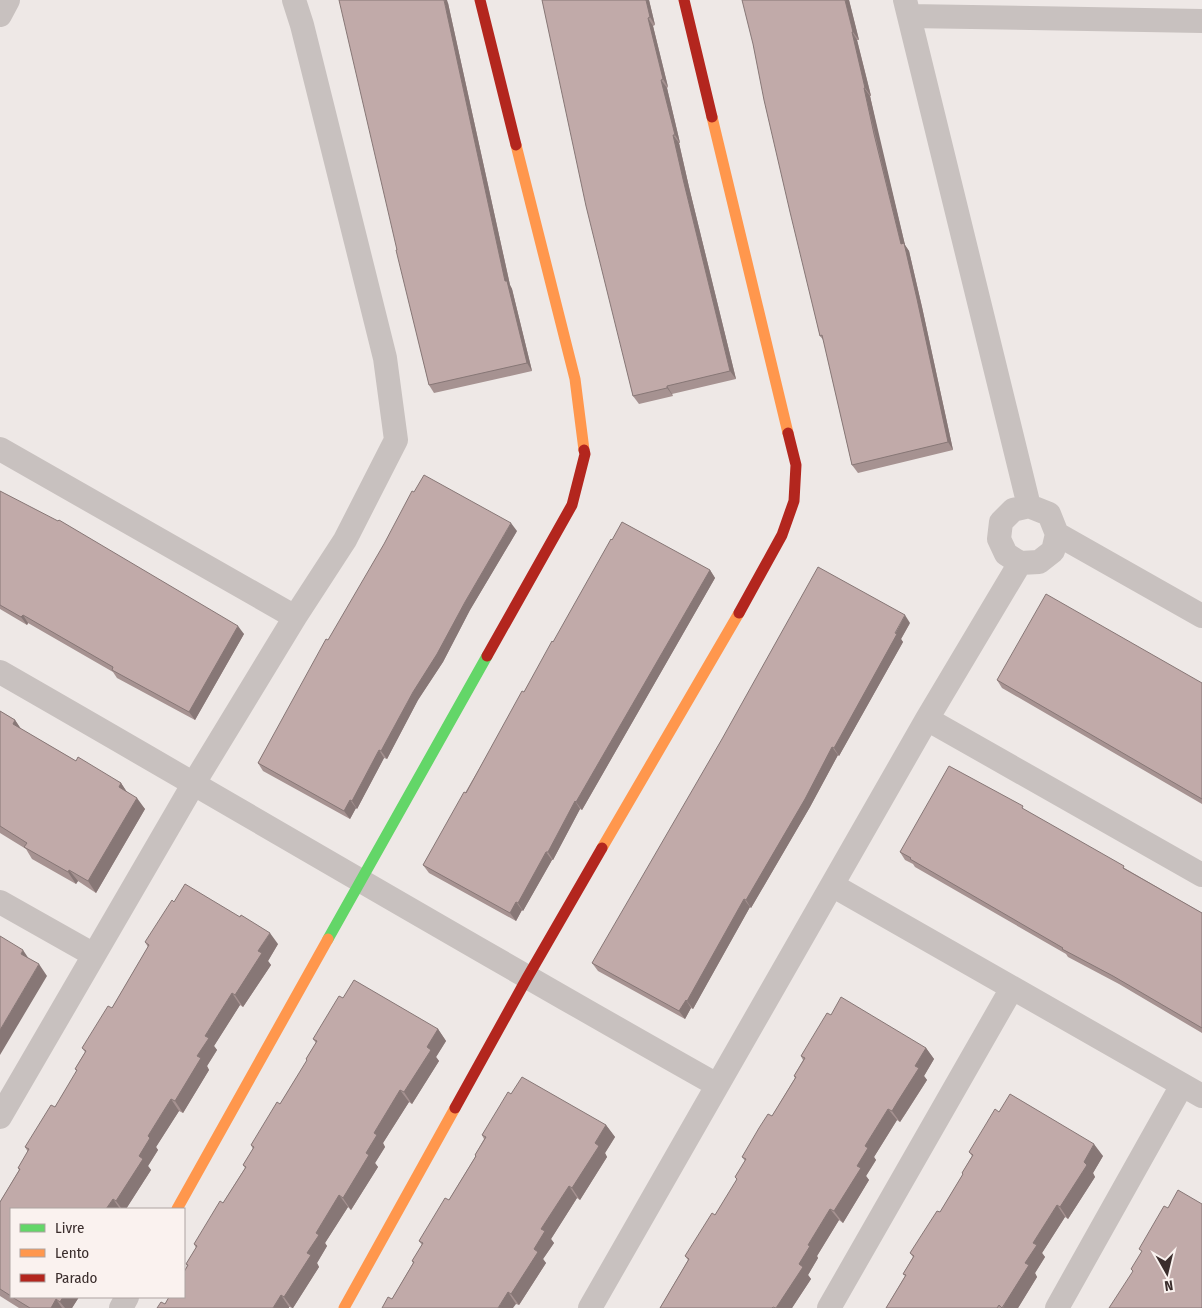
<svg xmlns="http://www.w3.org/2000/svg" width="1202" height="1308" font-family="'Fira Sans Condensed',sans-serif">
<rect width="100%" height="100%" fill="#eee8e6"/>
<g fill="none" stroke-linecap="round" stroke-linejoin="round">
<!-- street -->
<path stroke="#c8c1bf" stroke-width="24" d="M905,0L1029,506
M0,15L8,0
M909,16L1202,21
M0,449L295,617
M1029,506L1049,514L1057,534L1053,551L1039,562L1020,563L1006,554L999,539L1001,522L1013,510Z
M1057,534L1202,616
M0,672C239,809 477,950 717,1085
M927,719L1202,875
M832,885L1202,1096
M0,902L94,955
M0,1117L194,783L295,617L345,540L396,440L385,358L302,25L294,0
M121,1308L127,1297
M590,1308L927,719L1020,563
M829,1308L1012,988
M1057,1308L1182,1085"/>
<!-- fast -->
<path stroke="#63d668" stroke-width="11" d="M328,939L487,656"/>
<!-- slow -->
<path stroke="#ff974d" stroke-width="11" d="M712,117L788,433
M516,145L575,379L584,450
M602,848L739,613
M177,1209L328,939
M344,1308L455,1108"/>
<!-- jam -->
<path stroke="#b3261e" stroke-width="11" d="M480,0L516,145
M684,0L712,117
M739,613L782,535L794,501L796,465L788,433
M487,656L572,505L585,454L584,450
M455,1108L527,978L602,848"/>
</g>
<!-- wall -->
<path fill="#a69291" d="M542,0H649L655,25L653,26L668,87L667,88L680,143H679L689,187L736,379L672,394L673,396L639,404L633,396Z
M849,0L859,40H857L871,96H870L880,142L905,245L909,251L922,307L953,450L858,473L852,465L824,341L820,336L753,44Z
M448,3L510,285L512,289L532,371L434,393L429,385L397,250Z
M0,491L244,634L195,720L117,678L113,672L28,623L27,625L0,609Z
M517,531L470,610L443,662L418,700L387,759L384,758L357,809L356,808L350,819L263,771L258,763L328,640Z
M710,570L715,578L582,810L580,809L553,860H552L523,911L522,910L516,921L429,873L423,865L553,642Z
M910,623L901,639L903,642L839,756L838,755L810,807L751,908L750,907L693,1009L691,1008L685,1019L598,971L592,963Z
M997,680L1202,683V804L1002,688Z
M0,711L15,720L21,729L76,761L121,783L126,791L145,809L96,893L78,881L76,884L32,859L26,849L0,833Z
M1026,811L1202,913V1033L1119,984L1068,957L1066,954L915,867L913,864L905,860L900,852Z
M145,942L278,944L268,961L271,965L243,1007L240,1005L214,1046L217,1050L207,1066L209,1070L183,1113L179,1111L156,1147L158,1150L148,1166L151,1170L126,1209H11L79,1297L72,1308H19L0,1296V1202L19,1170L18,1168L28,1152L25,1147L55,1107L77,1071L75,1069L85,1052L82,1048L112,1008L148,947Z
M343,998L438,1029L446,1041L436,1057L439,1061L412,1104L409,1102L383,1143L385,1147L375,1163L378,1167L351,1210L348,1207L325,1243L327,1246L317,1263L319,1267L293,1308L289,1307L165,1304L187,1266L186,1264L196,1248L194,1244L223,1203L245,1168L243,1165L253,1149L251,1145L280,1104L307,1061L306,1059L316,1043L313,1039Z
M831,1015L926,1048L934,1059L924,1076L927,1080L906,1113L900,1122L897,1120L874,1157L876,1160L866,1176L869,1180L843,1223L839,1220L817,1256L818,1258L808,1275L811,1279L792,1308H660L688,1260L685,1256L715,1215L737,1180L735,1177L745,1161L742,1157L772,1116L795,1078L794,1076L803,1060L801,1056Z
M511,1094L606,1125L615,1137L605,1153L607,1157L580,1200L577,1198L551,1239L554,1243L543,1259L546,1263L519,1305L516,1304L392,1299L413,1263L412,1261L422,1245L419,1241L449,1200L475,1157V1155L484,1139L482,1135Z
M999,1112L1103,1156L1093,1173L1095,1177L1068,1219L1065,1217L1042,1253L1045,1257L1035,1273L1037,1277L1018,1308H886L905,1276L903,1274L913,1257L910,1253L940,1212L963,1174L962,1173L972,1156L969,1152Z"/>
<!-- shaded-wall -->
<path fill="#877776" d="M444,0H447L448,3L510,285L512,289L532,371L527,363L505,281Z
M646,0H649L655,25L650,17Z
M845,0H849L859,40L853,32Z
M648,18L653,26L668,87L663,79Z
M852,32L857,40L871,96L865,88Z
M661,80L667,88L680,143L675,135Z
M864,88L870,96L905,245L909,251L922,307L953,450L948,442Z
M673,135L679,143L689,187L736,379L730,371L683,179Z
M667,386L672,394L673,396L667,388Z
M511,523L517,531L470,610L443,662L418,700L387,759L381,751L413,692Z
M710,570L715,578L582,810L576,802Z
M23,615L28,623L27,625L21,617Z
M905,615L910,623L901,639L903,642L839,756L834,748Z
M238,626L244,634L195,720L189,712Z
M15,720L23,732L13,724Z
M832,747L838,755L810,807L751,908L746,900Z
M379,750L384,758L357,809L352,801Z
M121,783L129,795L119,787Z
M137,798L145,809L96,893L88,881Z
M350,800L356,808L350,819L344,811Z
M575,801L580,809L553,860L548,852Z
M546,852L552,860L523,911L518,903Z
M69,870L78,881L76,884L68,872Z
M744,899L750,907L693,1009L687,1001Z
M516,902L522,910L516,921L510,913Z
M270,933L278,944L268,961L271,965L243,1007L235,995L258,951Z
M23,950L31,962L21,954Z
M39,964L47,976L0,1055V1030Z
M232,993L240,1005L214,1046L217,1050L207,1066L209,1070L183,1113L175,1101L197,1056L205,1036Z
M686,1000L691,1008L685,1019L679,1011Z
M438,1029L446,1041L436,1057L439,1061L412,1104L404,1092L427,1047Z
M926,1048L934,1059L924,1076L927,1080L900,1122L892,1111L915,1066Z
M400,1090L409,1102L383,1143L385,1147L375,1163L378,1167L351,1210L343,1198L366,1153L374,1133Z
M171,1099L179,1111L156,1147L158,1150L148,1166L151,1170L126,1209H122L116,1201L139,1156L148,1136Z
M888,1109L897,1120L874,1157L876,1160L866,1176L869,1180L843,1223L834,1211L857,1166L865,1146Z
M606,1125L615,1137L605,1153L607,1157L580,1200L572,1188L595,1143Z
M1094,1144L1103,1156L1093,1173L1095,1177L1068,1219L1060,1207L1084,1162Z
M569,1186L577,1198L551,1239L554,1243L543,1259L546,1263L519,1305L511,1294L534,1249L541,1229Z
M339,1195L348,1207L325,1243L327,1246L317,1263L319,1267L293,1308H292L284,1297L316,1233Z
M113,1199L120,1209H106Z
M1057,1205L1065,1217L1042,1253L1045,1257L1035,1273L1037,1277L1018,1308H1003L1033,1243Z
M830,1209L839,1220L817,1256L818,1258L808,1275L811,1279L792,1308H776L808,1245Z
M508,1292L516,1304L513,1308H498Z
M281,1295L289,1307V1308H273Z
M63,1297H79L72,1308H65L60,1302Z
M56,1299L62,1308H51Z"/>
<!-- building -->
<path fill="#c1aaa9" stroke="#877776" d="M339,0H444L505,281H507L527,363L429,385L396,250H397Z
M542,0H646L650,17L648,18L663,79L661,80L675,135H673L683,179L730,371L667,386V388L633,396L586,206Z
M742,0H845L853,32H852L865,88H864L874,134L901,244L904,243L917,299L948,442L852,465L822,335L820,336L790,212L764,100L753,44Z
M424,475L511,523L465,602L437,654L413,692L381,751L379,750L352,801L350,800L344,811L258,763L326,639L328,640L384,544L412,491L414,492Z
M0,491L58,521L59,520L238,626L189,712L112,670L113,667L23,615L21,617L0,605Z
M622,522L710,570L576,802L575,801L548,852H546L518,903L516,902L510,913L423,865L464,792L466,793L522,691L524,692L552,641L553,642L611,539L612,540Z
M818,567L905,615L895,633L897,634L834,748L832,747L805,799L746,900L744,899L687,1001L686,1000L679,1011L592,963L722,739Z
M1046,594L1202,683V799L997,680Z
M0,711L15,720L13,724L76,761L78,757L121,783L119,787L137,798L88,881L69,870L68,872L24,847L27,843L0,826Z
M949,766L1023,806L1022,808L1124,866L1123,868L1202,913V1028L1113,976L1062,949L1063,948L910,859L911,858L900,852Z
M185,884L240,917L241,915L270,933L258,951L262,953L235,995L232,993L205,1036L209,1038L197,1056L201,1058L175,1101L171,1099L148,1136L150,1138L139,1156L143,1159L116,1201L113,1199L106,1209H11V1296L0,1289V1202L20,1169L18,1168L29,1149L25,1147L51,1105L55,1107L77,1070L75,1069L86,1051L82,1048L108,1006L112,1008L149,945L145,942L172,900L174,902Z
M0,936L23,950L21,954L39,964L0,1030Z
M354,980L438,1029L427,1047L431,1050L404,1092L400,1090L374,1133L377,1135L366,1153L369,1155L343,1198L339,1195L316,1233L319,1235L307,1253L311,1255L284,1297L281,1295L273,1308H157L161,1302L165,1304L169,1297H184V1272L188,1265L186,1264L197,1246L194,1244L220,1201L223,1203L246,1167L243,1165L254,1147L251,1145L277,1102L280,1104L307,1060L306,1059L317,1041L313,1039L339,996L343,998Z
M841,997L926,1048L915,1066L919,1068L898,1101L892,1111L888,1109L865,1146L868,1148L857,1166L861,1168L834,1211L830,1209L808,1245L810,1246L799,1264L803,1267L776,1308L773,1307L772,1308H660L689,1259L685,1256L712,1213L715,1215L737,1179L735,1177L746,1159L742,1157L759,1128L768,1114L772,1116L796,1077L794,1076L805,1058L801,1056L827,1013L831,1015Z
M522,1077L606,1125L595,1143L599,1146L572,1188L569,1186L541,1229L545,1231L534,1249L538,1252L511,1294L508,1292L498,1308H382L388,1297L392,1299L414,1262L412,1261L423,1243L419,1241L445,1198L449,1200L476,1156L475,1155L486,1137L482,1135L499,1107L508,1092L511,1094Z
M1010,1094L1094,1144L1084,1162L1087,1165L1060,1207L1057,1205L1033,1243L1037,1245L1025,1263L1029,1265L1002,1308L999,1305L997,1308H886L906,1275L903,1274L914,1256L910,1253L937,1211L940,1212L963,1174L962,1173L973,1155L969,1152L986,1124L995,1109L999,1112Z
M1178,1190L1202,1204V1308H1109L1133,1271L1131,1269L1142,1251L1139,1249L1164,1206L1168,1208Z
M12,1297H63L60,1302L56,1299L51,1308H30Z"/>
<!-- legend -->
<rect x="10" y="1208" width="175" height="90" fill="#faf2ef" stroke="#ada3a1"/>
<rect x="20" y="1224" width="25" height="8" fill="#63d668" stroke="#ada3a1"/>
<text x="55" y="1233" font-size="15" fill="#3a2d2c">Livre</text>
<rect x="20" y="1249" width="25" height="8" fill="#ff974d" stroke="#ada3a1"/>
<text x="55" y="1258" font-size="15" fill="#3a2d2c">Lento</text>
<rect x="20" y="1274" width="25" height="8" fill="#b3261e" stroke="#ada3a1"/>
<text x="55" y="1283" font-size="15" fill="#3a2d2c">Parado</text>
<!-- north arrow -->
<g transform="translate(1167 1273) rotate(172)" stroke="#faf2ef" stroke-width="4" paint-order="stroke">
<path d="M0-4L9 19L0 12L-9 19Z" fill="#3a2d2c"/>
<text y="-8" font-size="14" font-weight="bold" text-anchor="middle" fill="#3a2d2c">N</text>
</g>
</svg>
